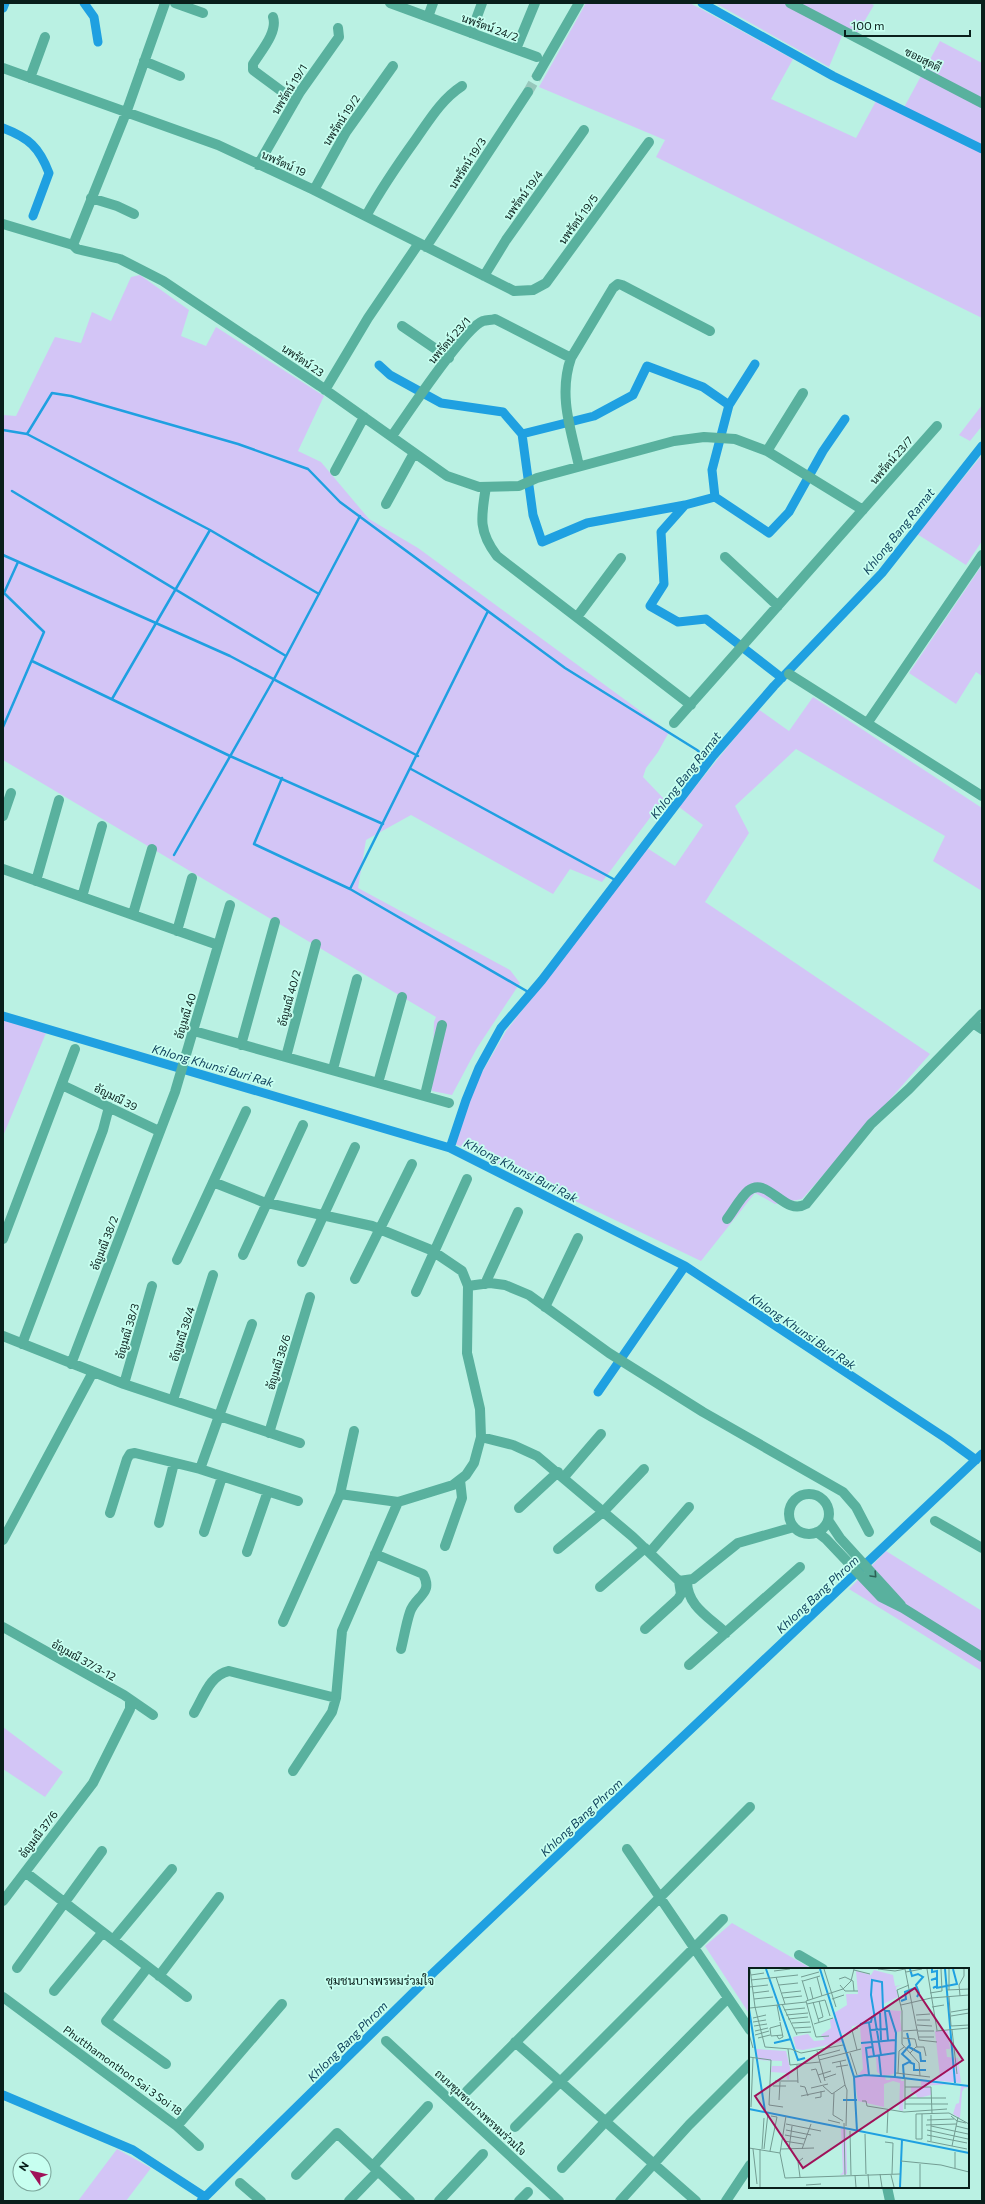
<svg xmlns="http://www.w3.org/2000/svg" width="985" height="2204" font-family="Commissioner,Sarabun,sans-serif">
<rect width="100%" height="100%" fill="#baf1e3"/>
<!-- green -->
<path fill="#d3c5f6" d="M586,3H690L793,59L771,99L856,138L876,101L901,113L940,41L982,63V318L656,157L665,140L539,87Z
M715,3H869L874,5L858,32L842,36L829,67Z
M140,275L189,310L181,336L206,346L216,327L324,396L298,451L321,462L369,519L418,548L669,732L658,752L646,768L643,777L664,799L602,882L570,869L553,894L411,815L366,840L358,888L510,970L520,983L477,1048L452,1095L432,1091L434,1022L436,1017L3,760V415L16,416L55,337L81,343L92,312L111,321L131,277Z
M982,405V426L970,441L959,435Z
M982,455V541L966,565L917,534Z
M982,565V676L976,672L956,704L909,673Z
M813,697L982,808V891L933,861L945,836L796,749L735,806L749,833L705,902L930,1054L802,1199L775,1204L755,1193L701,1261L449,1141L477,1081L506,1031L647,848L675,866L703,825L679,807L758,709L789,731Z
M3,1020L46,1033L3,1136Z
M886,1551L982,1611V1671L849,1589Z
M3,1727L63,1772L45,1797L3,1769Z
M732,1923L812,1969H750V2015L705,1946Z
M117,2149L151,2168L126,2201H78Z"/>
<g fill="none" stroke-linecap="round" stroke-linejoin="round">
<!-- stream -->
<path stroke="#1fa0e1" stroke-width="2.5" d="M3,430L27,434L52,393L71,396L238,444L308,469L340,502L565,668L697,750L710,761
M27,434L210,530
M12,491L286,656
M3,555L230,656L418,756
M32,661L230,756L383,824
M112,699L210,530L319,594
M3,727L44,632L4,593L18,562
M411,769L617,881
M282,778L254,844L350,889L530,993
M174,855L274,679L360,516
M350,889L488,611"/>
<!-- canal -->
<path stroke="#1fa0e1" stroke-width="9" d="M84,3L94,17L98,42
M702,3L833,76L982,149
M3,8L5,3
M3,128C29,138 39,147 49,173L33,216
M379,365L390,375L441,403L503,412L522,434L533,515L542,542L587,523L685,505
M522,434L594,416L633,395L647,366L703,387L729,405L755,364
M715,497L712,470L729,405
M782,678L706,619L678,622L650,606L664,584L661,532L685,505L715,497L769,533L789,512L823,451L845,419
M3,1016L450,1148L685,1266L947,1439L976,1460
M450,1148L466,1100L479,1068L501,1028L542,980L713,756L774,686L882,573L982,446
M598,1392L685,1266
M3,2095L133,2150L205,2197
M201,2201L434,1972L982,1454"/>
<!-- minor-tunnel -->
<path stroke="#97c7bb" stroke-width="10" stroke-dasharray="10 5" stroke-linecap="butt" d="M528,92L537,76"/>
<!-- minor -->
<path stroke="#59b19e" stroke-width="10" d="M175,3L203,13
M390,3L537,57
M790,3L982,103
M273,17C278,32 261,51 253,64V70L295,101
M428,17L433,3
M471,33L482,3
M516,49L535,3
M144,61L180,76
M3,68L218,145L314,190L514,291L533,290L546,283L649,142
M537,76L579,3
M30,78L45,37
M258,165L300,92L339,37L338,28
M314,190L346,132L393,66
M91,198L117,206L134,214
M366,216C381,189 398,164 416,139C430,119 442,99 462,86
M3,224L73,245L77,249L120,259L163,281L320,386L447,476L479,487L519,486L537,478L674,441L704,437L735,439L767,451L863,510
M73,245L126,113L165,3
M426,247L528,92
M484,276L506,240L584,130
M402,326L449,358
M325,390L368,318L419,243
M392,436C406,416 464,328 483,321C487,320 492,320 495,319L571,358
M767,451L803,393
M579,466C571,430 558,395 571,358L613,288L618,284L622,285L710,331
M335,471L364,417
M486,487C481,517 478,531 497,556L691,705
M386,504L414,453
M725,557L778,606
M577,617L621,558
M789,674L982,796
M868,722L982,555
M674,723L937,426
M3,816L11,793
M3,869L218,945
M36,881L59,800
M82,897L102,826
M133,914L152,849
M177,931L192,878
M973,1023L982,1029
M194,1031L449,1103
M241,1045L275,922
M286,1057L316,944
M333,1069L357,979
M378,1083L402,997
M62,1085L159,1131
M425,1095L442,1025
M213,1182L263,1202L372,1226L431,1250L462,1271L468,1286L467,1353L480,1409L481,1437L474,1463L466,1475L453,1485L398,1502L340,1494
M727,1219C734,1210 740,1198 748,1191C768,1175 784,1217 806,1204L871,1124L909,1089L982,1014
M3,1239L75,1049
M243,1255L303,1125
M177,1260L246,1111
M302,1262L355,1147
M355,1279L412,1164
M485,1284L518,1212
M468,1286L490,1283L505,1285L529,1295L609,1353L703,1412L843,1492L856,1507L869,1532
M416,1292L467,1179
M545,1307L578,1238
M3,1336L124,1384L300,1443
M22,1344L103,1130L109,1107
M71,1364L175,1092L230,905
M124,1384L152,1286
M173,1400L213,1275
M269,1433L310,1297
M481,1437L513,1445L537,1456L633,1537L679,1581L693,1579L738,1543L794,1527
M200,1469L252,1324
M564,1477L601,1434
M789 1514a20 20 0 1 1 40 0a20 20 0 1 1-40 0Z
M519,1508L558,1472
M110,1513L127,1459L130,1454L135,1453L200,1469L298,1501
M828,1520L840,1538L901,1605
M935,1521L982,1548
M159,1523L174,1463
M204,1532L222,1477
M817,1532L826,1539L881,1597L903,1608L982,1657
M3,1540L93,1372
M445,1546L462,1498L460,1480
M558,1549L604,1511L644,1469
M247,1552L268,1491
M650,1552L689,1507
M375,1554L423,1574C434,1594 415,1596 410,1612C406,1624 404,1637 401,1649
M687,1581C687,1606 709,1617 726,1633
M600,1587L645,1548
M283,1622L340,1494L354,1431
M3,1627L124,1695L153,1715
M645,1629L678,1599L681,1594L679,1581
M689,1665L800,1567
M194,1713C204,1696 210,1675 229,1671L336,1698
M293,1771L332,1712L336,1698L342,1631L398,1502
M627,1849L750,2030
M25,1872L187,1997
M3,1901L93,1783L130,1709V1701
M113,1940L172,1869
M799,1955L823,1969
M148,1967L106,2021L166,2064
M17,1968L102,1851
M159,1976L219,1897
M54,1991L103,1932
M3,1997L177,2126L282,2004
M386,2041L559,2201
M515,2042L696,2201
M467,2091L750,1807
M177,2126L199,2146
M515,2127L723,1919
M373,2166L428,2106
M562,2168L605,2122L728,1998
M296,2175L337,2133L410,2201
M240,2183L261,2201
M887,2187L890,2201
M349,2201L378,2171
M439,2201L483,2154
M519,2201L528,2192
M620,2201L689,2125L750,2064
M726,2201L750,2165"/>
</g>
<!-- one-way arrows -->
<defs><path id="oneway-chevron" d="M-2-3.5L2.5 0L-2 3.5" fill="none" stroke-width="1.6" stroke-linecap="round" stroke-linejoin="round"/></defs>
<use stroke="#2d6156" href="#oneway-chevron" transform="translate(874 1575) rotate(47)"/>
<g text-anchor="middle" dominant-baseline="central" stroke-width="3.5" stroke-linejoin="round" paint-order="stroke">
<!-- street labels -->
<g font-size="11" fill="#091f1b" stroke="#c7fff0">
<text transform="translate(490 27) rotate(20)">นพรัตน์ 24/2</text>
<text transform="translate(923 59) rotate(27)">ซอยสุดดี</text>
<text transform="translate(289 89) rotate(-58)">นพรัตน์ 19/1</text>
<text transform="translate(341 120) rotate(-57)">นพรัตน์ 19/2</text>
<text transform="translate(284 163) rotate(24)">นพรัตน์ 19</text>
<text transform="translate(467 163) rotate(-57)">นพรัตน์ 19/3</text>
<text transform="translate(523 195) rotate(-54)">นพรัตน์ 19/4</text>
<text transform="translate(578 219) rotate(-54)">นพรัตน์ 19/5</text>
<text transform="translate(449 340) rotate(-49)">นพรัตน์ 23/1</text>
<text transform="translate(303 360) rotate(34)">นพรัตน์ 23</text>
<text transform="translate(891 460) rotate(-49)">นพรัตน์ 23/7</text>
<text transform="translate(289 998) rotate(-75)">อัญมณี 40/2</text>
<text transform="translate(185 1016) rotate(-73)">อัญมณี 40</text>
<text transform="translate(116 1097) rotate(26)">อัญมณี 39</text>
<text transform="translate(104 1243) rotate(-69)">อัญมณี 38/2</text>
<text transform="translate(127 1331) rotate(-74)">อัญมณี 38/3</text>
<text transform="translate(182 1334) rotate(-72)">อัญมณี 38/4</text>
<text transform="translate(278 1362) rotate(-73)">อัญมณี 38/6</text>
<text transform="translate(84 1660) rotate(29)">อัญมณี 37/3-12</text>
<text transform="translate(38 1834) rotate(-53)">อัญมณี 37/6</text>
<text transform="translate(123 2070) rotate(36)">Phutthamonthon Sai 3 Soi 18</text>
<text transform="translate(481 2112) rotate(43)">ถนนชุมชนบางพรหมร่วมใจ</text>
</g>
<!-- water labels -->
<g font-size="12" font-style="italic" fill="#0c3d58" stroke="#c7fff0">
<text transform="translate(898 531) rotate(-51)">Khlong Bang Ramat</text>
<text transform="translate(685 775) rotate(-52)">Khlong Bang Ramat</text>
<text transform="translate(213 1065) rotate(16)">Khlong Khunsi Buri Rak</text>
<text transform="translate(521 1170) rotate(27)">Khlong Khunsi Buri Rak</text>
<text transform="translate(803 1331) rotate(34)">Khlong Khunsi Buri Rak</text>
<text transform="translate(817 1594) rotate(-43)">Khlong Bang Phrom</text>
<text transform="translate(581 1817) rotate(-43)">Khlong Bang Phrom</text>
<text transform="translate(347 2041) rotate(-45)">Khlong Bang Phrom</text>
</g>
<!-- neighbourhood labels -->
<g font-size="12" fill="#091f1b" stroke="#c7fff0">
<text x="380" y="1980">ชุมชนบางพรหมร่วมใจ</text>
</g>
</g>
<!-- overview -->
<g transform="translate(749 1968)">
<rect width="220" height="220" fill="#baf1e3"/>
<path d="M125,2L144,7L146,18L153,17L147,19L149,29L134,36L137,42L152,43L151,50L153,63L148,64L146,72V105L141,107H132L128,104L127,90L123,88L119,90L120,106L109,107L114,101L111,57L103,58L102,64L92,66L85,45L98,37L97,26H109L107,3L122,7ZM86,50L93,74L54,82L47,81L44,69L59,66L65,73L76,72L72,67L82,60L81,52ZM199,62L201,81H197L198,89L209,90L212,115L182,112L191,109L186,63ZM7,81L37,83L41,100L40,112L38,111L37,105L22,104L23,98H33V93L9,92ZM116,107L136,109L137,112H141V109L152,110V113H155L154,143L150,142L151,115L144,113L135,116V139L109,133L105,109ZM172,113L199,115L204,116L172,118ZM212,117L220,120H215L213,124L211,150L204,146L207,136L210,135ZM162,119H182V127L169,130L165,124H162ZM92,160L97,161L98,206L91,207L94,204Z" fill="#d3c5f6"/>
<path fill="none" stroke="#1fa0e1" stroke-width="2" d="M17,1L49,92L56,90M71,1L105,109L108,163M161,1L163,8L169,6L174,9L167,17L170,25L168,29M196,1L206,115M182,12L188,10V3L183,4V1M184,20L188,18V10M187,20L208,16L204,1M152,33L157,31L156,24L166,20M0,41L16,143M136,44L138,61M131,45L132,72M120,55L125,88M111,56L122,54L123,49H126M121,62L138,61L139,72M158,65L161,77L153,86L162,94M25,75L42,71M112,75L146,72M160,79L171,85L172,93H177M132,87L122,27L123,12L133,14L134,40L136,43H140L147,65L146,109M130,88L132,108M119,89L146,85M120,107L117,80L123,79M105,109L116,107L146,109L220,118M155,110L154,97L160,94L165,96V102H177M94,132H108M0,141L220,185M151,219L153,171"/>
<path fill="none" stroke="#739d93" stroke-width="1" d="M1,1L6,39L16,79L42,81L52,85L94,77M75,1L87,39M129,1L146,3L156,1M156,1L170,72L188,74M178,1L188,62M200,1V22M105,2L121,6M25,3L41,1M157,4L173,1M2,7L15,5M27,9L36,36M52,9L70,4M68,9L73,28M90,11L96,9L104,13L105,23M2,12L49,7M53,12L59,32M54,13L71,8M30,17L49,15M91,17L96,23H109M160,17L148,22L153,43V76L170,95L171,108M0,19L19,17M61,19L64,31M198,22L220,21M4,25L20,23M33,25L52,23M181,25L193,23L192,1M211,28L210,17L215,8V1M200,29L202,58L220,57M34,30L53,28M5,31L24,29M83,31L95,27M64,34L70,54M33,36L48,67M58,36L76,32L81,48M28,37L31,53M152,37L182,30L220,27M183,39L195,37M1,40L57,34M35,42L56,40M202,44L220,41M37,47L59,45M167,47L181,46M202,48L220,45M4,50L17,47M39,51L59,49M69,51L74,49L70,33M168,52H181M4,54L17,52M43,55L61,54M65,56L84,50M32,57L21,60L22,68L34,67M168,57L183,58M5,58L18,56M45,60L62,59M203,62L208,106M6,63L19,60M154,63L169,62M169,63H185M187,63L220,60M47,65L62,64M0,66L4,80M6,67L20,63M28,68L30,71L34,69L31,54M80,68L67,69L57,33L94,21L102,13L105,1M170,69H185M9,70L21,67M154,70L166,71L168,79M39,81L41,97L71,94M108,82L103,62L109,60M68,83L76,113M101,85L108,107M161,85L167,79H175L177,88M69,88L91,82M0,89L22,92L20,137L34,139M70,92L112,81M83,95L97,92M48,97L49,115M87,99L99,97M62,102L67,101L72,115M147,105L181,109M149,105L150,83L155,79M69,107L82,103M75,110L87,106M156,110V141M26,113H49M96,117L98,122L97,158M24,118H37M51,118L56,119L59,128M74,118L83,126L96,117L91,93M156,119H182L183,146M62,120L79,116M85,125L84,147L94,153M52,128L76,123M66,130L72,129V123M156,130H197M30,132L31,114M113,133H117L118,138L155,144L198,141M156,136H199M2,139L4,90M173,146V171H167V146L200,145L220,156M182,147V173M202,148L208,153L217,155M79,152L91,155M178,152L205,151M95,155L96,207M37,156L72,163M177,157L207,156M182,158L219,166M207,158L219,161M37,162L62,167M178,162L219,171M101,163L102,207M138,165L139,141M116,166L117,206M36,167L57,171M178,167L218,175M35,173L54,176M178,173L218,181M136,174L144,175L143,206M203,178L209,149M0,180L31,185L36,210L151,206M4,181L8,216M11,181V219M13,181L15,150M15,181L19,145M32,181L65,180M40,181L43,158M53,181L62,156M21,183L28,149L22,148M31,185L37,148M152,193L192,197L220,204M171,196V219M206,200V184M119,206L120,219M131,206L133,219M106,207L107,219M142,207L145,219M51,209L49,194L54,190M57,217L72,216"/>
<path fill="#a01159" fill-opacity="0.15" stroke="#a01159" stroke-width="2" d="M166,20L214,92L54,200L6,128Z"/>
<rect width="220" height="220" fill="none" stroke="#091f1b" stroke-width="2"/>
</g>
<!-- border -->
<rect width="985" height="2204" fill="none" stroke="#091f1b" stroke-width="8"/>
<!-- north arrow -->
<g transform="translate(32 2172) rotate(304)"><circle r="19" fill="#c7fff0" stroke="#7ba59b"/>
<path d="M0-3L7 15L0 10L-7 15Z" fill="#a01159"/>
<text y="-6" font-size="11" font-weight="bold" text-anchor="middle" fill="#091f1b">N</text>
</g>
<!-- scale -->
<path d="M845 30v6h125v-6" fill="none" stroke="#091f1b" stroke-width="2"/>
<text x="851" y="30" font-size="12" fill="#091f1b" stroke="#c7fff0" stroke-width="3" paint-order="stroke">100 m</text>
</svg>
